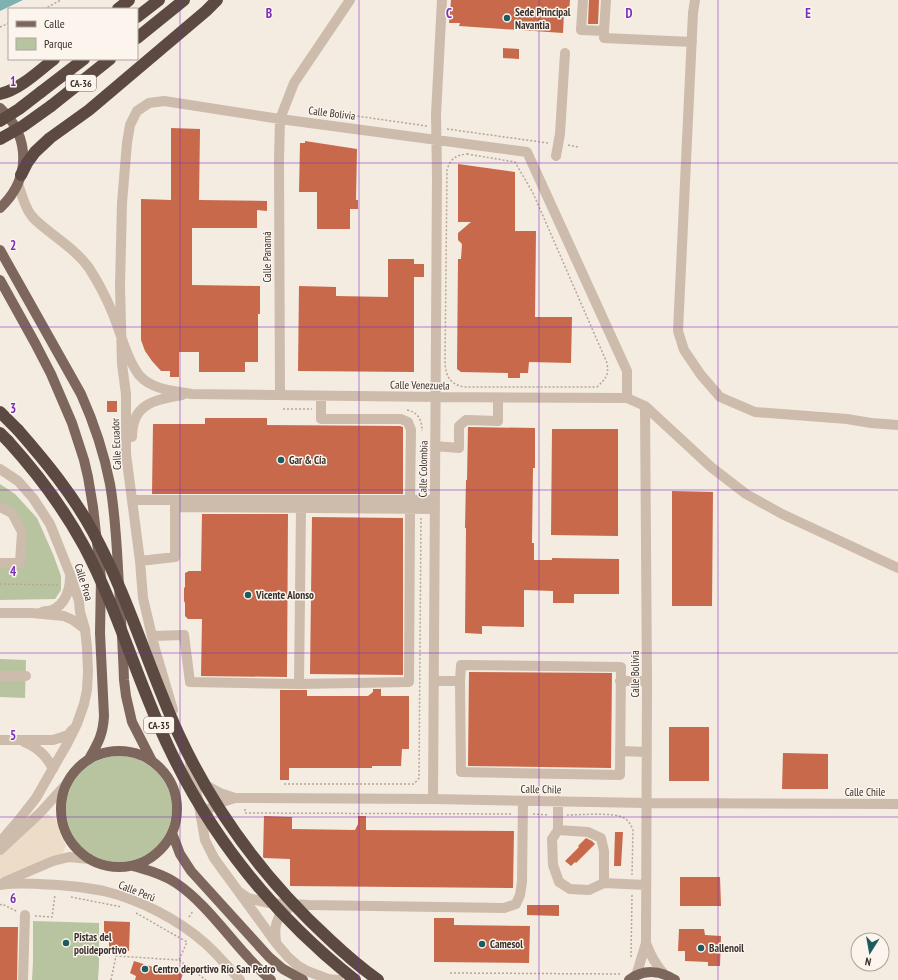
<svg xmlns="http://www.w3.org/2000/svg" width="898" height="980" font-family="'PT Sans Narrow',sans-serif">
<rect width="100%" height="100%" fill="#f4ebe1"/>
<!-- green -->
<path fill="#b8c4a0" d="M0,484L15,494L37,518L53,554L61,576V590L55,599L0,600V566H23V543L8,514L0,512Z
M0,659L26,660L25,698L0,697Z
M66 809a53 53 0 1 1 106 0a53 53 0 1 1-106 0Z
M33,921L99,923V964L98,980H32L33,962Z"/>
<!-- plaza -->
<path fill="#ecdcc8" d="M47,814L55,818L61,836L66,846L62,854L40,862L0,878V855Z"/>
<!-- water -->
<path fill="#7fb0b2" d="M0,0H23L0,11Z"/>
<!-- building -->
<path fill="#c8694b" d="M451,0H570L569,13H564L563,33L459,26L460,23H449Z
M589,0H599L598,24H588Z
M503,48L519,49V59L503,58Z
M171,128L200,129L199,200L267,201V211L257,210V228H192V285L260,286V314H258V362H245V372H199V352H179V377H170V371H161L152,361L145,351L141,340V199L171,200Z
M305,141L357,149L356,200H358V209H350V229H317V192H299L300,143H305Z
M458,164L515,172V231H536L535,317H572L571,363L529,362L528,373H520V378H508V373L461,372L457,369L458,259H461L462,244L458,240V233L471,222H458Z
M388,259H414V264H424V277H414V372L298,371L299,286L336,287V296L388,297Z
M107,401H117V412H107Z
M205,418H267V425L400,426L403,427V494H152L153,424H205Z
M468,427L535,428V468H533L532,543H534V560H552V558L619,559V594H574V603H553V591L524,590V627L482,626V634L465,633L466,528H465L466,480H467Z
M552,429H618V536L551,535Z
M672,491L713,492L712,606H672Z
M202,514H288L287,677L201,676L202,619H188L185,616V603L184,601V588L185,587V573L189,571H201Z
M312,517L403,518V675L310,674Z
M469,672L612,673L611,768L468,766Z
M373,689H381V696H409V749H402L401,766H372V768H289V780H280V690H307V696H368L373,692Z
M669,727H709V781H669Z
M783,753L828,754V789H782Z
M264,816L292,817V829L355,830L358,824V816H366V830L514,831L513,888L290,886V859L264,858L263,857Z
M615,832H623L621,866H614Z
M586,838L592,841L595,844L576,863L575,862L571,866L565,861L579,847L578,846Z
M680,877H720L721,906H680Z
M527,905H559V916L527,915Z
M434,918H454V925L530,926L529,963L434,962Z
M104,921L130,922L129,951L109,950V939L104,938Z
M0,927H18L17,980H0Z
M679,929H704L705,935L721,936L720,966H708V962L685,961V951H678Z
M134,961L165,971L167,967L183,973L181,980H135L136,976L130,973Z"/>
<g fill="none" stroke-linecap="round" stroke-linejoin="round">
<!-- path -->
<path stroke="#b9a596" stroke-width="1.5" stroke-dasharray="2 2" stroke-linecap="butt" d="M44,9L61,0
M0,27L9,23
M314,110L427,126
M447,129L548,143
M568,145L578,147
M467,154L515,162L533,193L607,363C609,376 606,378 597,387H464C450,384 446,377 445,363L447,170C450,159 456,155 467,154Z
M283,409H312
M407,410C418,412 422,420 422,431
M421,491V452
M0,584L60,585
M284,784H414L419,778L421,518
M245,809V813L513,814
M533,814L549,815
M567,815C580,815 615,812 624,818C629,821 631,825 633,830L632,875
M71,897L122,907
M0,905L2,904L16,911
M136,913L187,942L179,960
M35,916L52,917L55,895
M189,917L193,911
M631,957L632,895
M450,973L621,974
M111,980L116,956L179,960L206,980"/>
<!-- minor -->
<path stroke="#cdbbac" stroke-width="10" d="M583,0L581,30L604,31L606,0
M695,0L693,13L678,331L684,350L701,375L720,397L755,412L847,419L871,423L898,425
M604,31V38L692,42
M556,156L560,134L565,53
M18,184C22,194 24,206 31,215C36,222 44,227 51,233C64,243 79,254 89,268C98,282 106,297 113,314C121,334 126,357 139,375C152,390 174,391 192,394L436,397L627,398L645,406L711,467L746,494L782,514L898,568
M280,395L279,161L280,119L294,83L350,0
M321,396V419H401L408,422L411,430L410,500H435
M132,437C132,403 155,400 182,395
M435,446L459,448V426L466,420L498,421V398
M0,469L18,481L33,498L50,524L70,574L79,601L80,612L85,629L87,648L88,671L87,690L84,704L77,724L67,744L36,798L18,821L0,842
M132,500H410
M0,507L12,513L22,532L20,563H0
M140,561L175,557V507L435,509
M42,612C45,611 49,611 52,610C65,605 70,590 70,577
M0,613H32L64,616L73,620L85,629
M152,636L184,635L190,682L299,684L409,682L410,509
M0,676H26
M434,681H460L461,665L621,667L620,775L461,772L460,681
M620,681H647
M299,684L301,508
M173,710L155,649L143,598L140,561L126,454V394L122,364L120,286L122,203L127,143L130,125L137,111L149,103L164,101L280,119L527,152L627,371V398
M0,740H53L68,735L72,730
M24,742C38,748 46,755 53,769
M620,751L647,752
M190,764L193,772L205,840L214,858L276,943L288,957L297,965L307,971L328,979L338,980
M203,784L220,793L235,798L433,799L646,803L898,804
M433,799L437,177L436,115L442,0
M558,801V830L552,839L553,865L559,882L570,889L589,890L604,883V851L601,838L588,832L558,830
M204,822L209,809L216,804L235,798
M0,850L40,813L68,782
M4,882L53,861L69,857L90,859
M604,883L646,885
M0,885C20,882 38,884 58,885C73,886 89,888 104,891C140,900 178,919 206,944C218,955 229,968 240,980
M241,893L248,898L268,903L309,905L504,908L516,904L520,895L522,882L523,801
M276,941C274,928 276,923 281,912L288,909
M646,943C650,954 655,964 664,974
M636,976L646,943L647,681L645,406
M23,980L25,915"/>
<!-- major -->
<path stroke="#7d675c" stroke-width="10" d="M0,108C31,137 31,179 0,208
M0,250L81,394C94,423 104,453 110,484C116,518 117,552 119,586C121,618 123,649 124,680L126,696L132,722L152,761
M0,280L35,343L51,374L72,423L84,460L88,477L93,507L101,578L100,633L104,716C103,735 98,743 89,759
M61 809a58 58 0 1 1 116 0a58 58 0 1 1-116 0Z
M172,833L180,854L191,871L269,957L283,969L303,980
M133,866C147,870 163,874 176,883C203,901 225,932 247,956C254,964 262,973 271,980
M629,980C643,969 660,970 675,980"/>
<!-- highway -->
<path stroke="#5c4a42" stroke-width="12" d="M118,9L129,0
M137,17L159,0
M137,38L184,0
M41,92L84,59
M0,94C19,90 39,71 54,59
M51,106L110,59
M21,175L27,163L35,152L50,138L89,110L206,11L217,0
M0,412L18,430
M0,433L8,441"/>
<!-- highway-bridge -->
<path stroke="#5c4a42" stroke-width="12" d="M0,121L19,109L41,92
M0,139L23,126L51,106
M18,430C46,462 73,495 93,532C128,596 148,667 178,733C214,811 266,881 329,939C345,954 361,968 378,980
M8,441C37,473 63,507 84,546C119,612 138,684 170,750C213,840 277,918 355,980"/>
</g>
<!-- grid -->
<path fill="none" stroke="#7b2cbf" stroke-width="1" stroke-opacity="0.55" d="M180,0V980M359,0V980M539,0V980M718,0V980M0,163H898M0,327H898M0,490H898M0,653H898M0,817H898"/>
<!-- markers -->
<g fill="#1f5a5e" stroke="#fbf5ee" stroke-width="1.5">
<circle cx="507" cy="18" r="4"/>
<circle cx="281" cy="460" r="4"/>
<circle cx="248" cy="595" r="4"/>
<circle cx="66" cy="943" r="4"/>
<circle cx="482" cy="944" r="4"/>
<circle cx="701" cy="948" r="4"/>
<circle cx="145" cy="969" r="4"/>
</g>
<g text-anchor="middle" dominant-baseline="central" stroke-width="3" stroke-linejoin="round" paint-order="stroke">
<!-- shield labels -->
<g fill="#fbf5ee" stroke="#756b66" stroke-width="1">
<rect x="66" y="75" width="30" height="16" rx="3"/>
<rect x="144" y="717" width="30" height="16" rx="3"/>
</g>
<g font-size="10" font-weight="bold" fill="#3b302b">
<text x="81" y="83">CA-36</text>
<text x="159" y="725">CA-35</text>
</g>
<!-- poi labels -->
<g font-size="11" font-weight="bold" fill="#3b302b" stroke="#fbf5ee" text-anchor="start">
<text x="515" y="12">Sede Principal<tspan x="515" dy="13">Navantia</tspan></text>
<text x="289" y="460">Gar &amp; Cía</text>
<text x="256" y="595">Vicente Alonso</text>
<text x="74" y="937">Pistas del<tspan x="74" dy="13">polideportivo</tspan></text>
<text x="490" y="944">Camesol</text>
<text x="709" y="948">Ballenoil</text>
<text x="153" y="969">Centro deportivo Río San Pedro</text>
</g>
<!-- street labels -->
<g font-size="11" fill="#3b302b" stroke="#fbf5ee">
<text transform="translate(332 113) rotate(7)">Calle Bolivia</text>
<text transform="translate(267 257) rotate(-90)">Calle Panamá</text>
<text transform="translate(420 385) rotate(1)">Calle Venezuela</text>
<text transform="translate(116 444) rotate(-92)">Calle Ecuador</text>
<text transform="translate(423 469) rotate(-89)">Calle Colombia</text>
<text transform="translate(84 582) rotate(73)">Calle Proa</text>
<text transform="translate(635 674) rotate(-90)">Calle Bolivia</text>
<text transform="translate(541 789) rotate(1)">Calle Chile</text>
<text x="865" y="792">Calle Chile</text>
<text transform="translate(137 891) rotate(21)">Calle Perú</text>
</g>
</g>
<g font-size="13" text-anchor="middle" font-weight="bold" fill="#7b2cbf" stroke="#fbf5ee" stroke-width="3" stroke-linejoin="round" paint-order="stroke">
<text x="269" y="18">B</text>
<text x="449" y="18">C</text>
<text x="629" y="18">D</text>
<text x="808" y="18">E</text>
<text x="13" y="86">1</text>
<text x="13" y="250">2</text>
<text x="13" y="413">3</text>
<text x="13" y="576">4</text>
<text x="13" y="740">5</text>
<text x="13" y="903">6</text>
</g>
<!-- legend -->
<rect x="8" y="8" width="130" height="52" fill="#fbf5ee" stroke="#aea6a0"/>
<rect x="16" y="21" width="20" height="6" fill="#7d675c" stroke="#aea6a0"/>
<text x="44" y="28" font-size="12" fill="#3b302b">Calle</text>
<rect x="16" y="38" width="20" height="12" fill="#b8c4a0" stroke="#aea6a0"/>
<text x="44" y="48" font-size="12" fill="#3b302b">Parque</text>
<!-- north arrow -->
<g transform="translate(870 952) rotate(191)"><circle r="19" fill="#fbf5ee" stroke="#aea6a0"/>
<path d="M0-3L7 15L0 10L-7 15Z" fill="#1f5a5e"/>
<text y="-6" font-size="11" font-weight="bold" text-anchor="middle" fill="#3b302b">N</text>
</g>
</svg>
